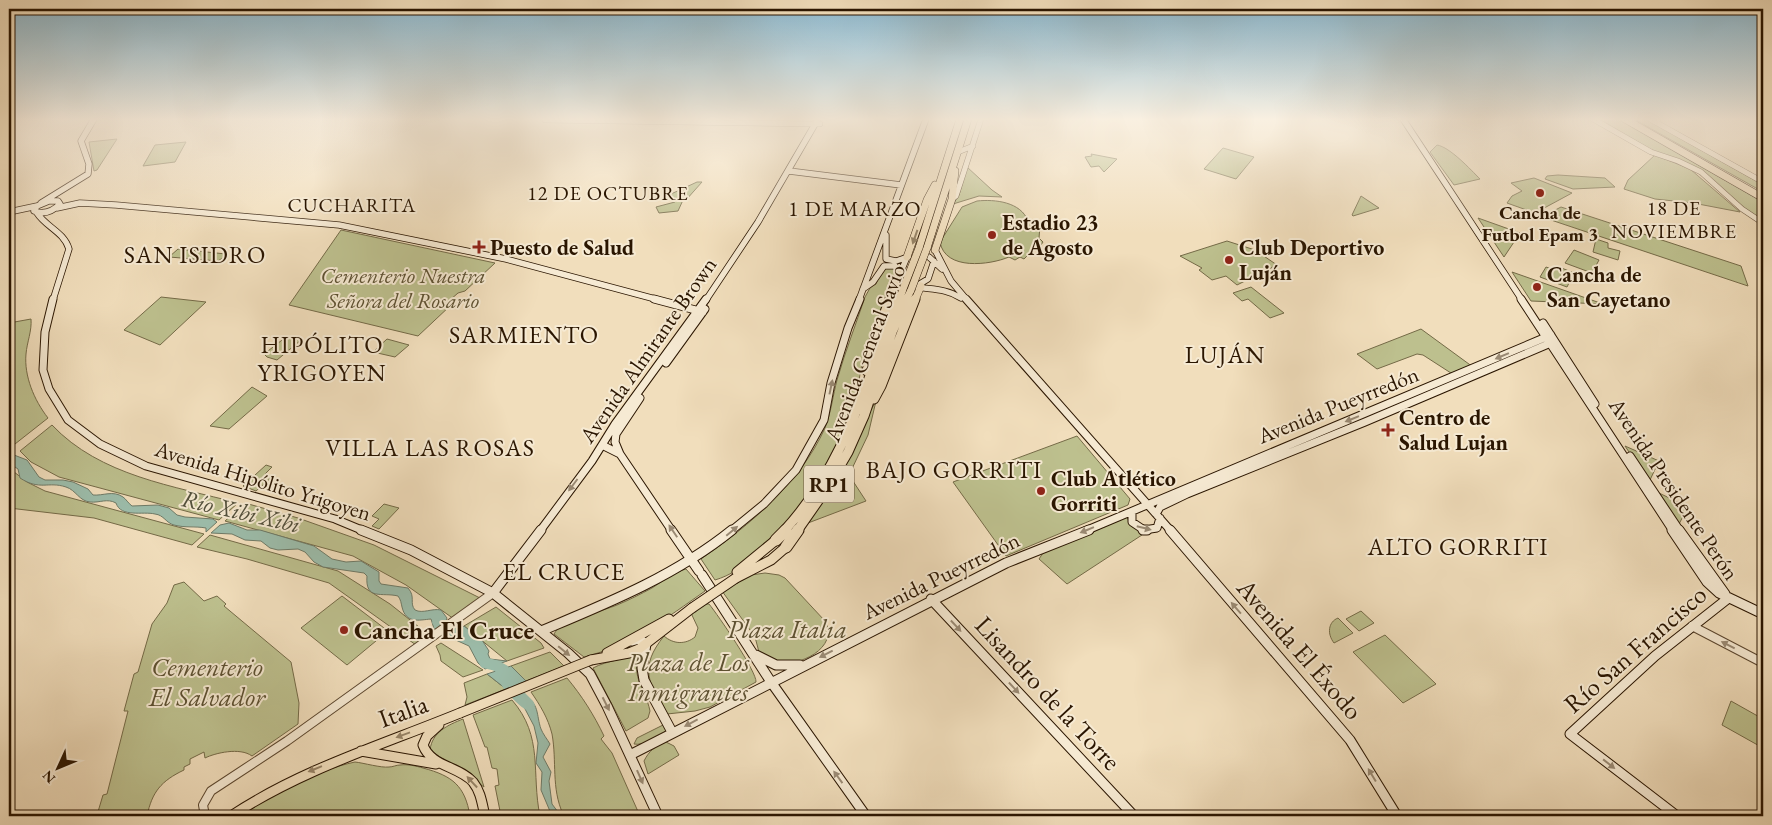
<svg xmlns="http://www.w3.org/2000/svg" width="1772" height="825" font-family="'EB Garamond',serif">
<rect width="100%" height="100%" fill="#f1debc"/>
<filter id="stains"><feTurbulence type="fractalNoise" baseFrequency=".004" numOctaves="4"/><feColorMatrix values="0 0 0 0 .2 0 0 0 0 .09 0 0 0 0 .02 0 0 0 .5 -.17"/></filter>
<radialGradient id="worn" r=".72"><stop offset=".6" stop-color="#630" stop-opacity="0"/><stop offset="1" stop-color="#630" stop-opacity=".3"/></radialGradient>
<!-- green -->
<path fill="#bdc08e" stroke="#746a47" d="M1599,119H1619L1763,202V222L1748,212L1714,181L1652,150Z
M1634,119H1646L1763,185V192Z
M117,139L97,170L94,171L89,142Z
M186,142L175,162L143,166L155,145Z
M1437,145C1450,147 1471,170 1480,179L1454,185L1430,152Z
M1223,148L1254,157L1236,179L1204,169Z
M1091,154L1117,159L1104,172L1099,166L1091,167L1085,157L1092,156Z
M1655,155L1690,169L1740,212L1693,203L1655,199L1624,189L1628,180Z
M967,167L992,190L1002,197L979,196L953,204L959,195Z
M1558,175L1605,178L1615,187L1573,189L1545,179L1547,176Z
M1534,178L1572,193L1535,213L1507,203L1512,196L1522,191L1511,183Z
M697,182H702L686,200H683L678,211L659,213L656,207L675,202L671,194Z
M1361,196L1379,208L1353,216L1352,215Z
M977,201C995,199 1021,202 1028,221L1035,222V226H1040L1039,238L1043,242L1041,245L1036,247L1024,259L1020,257L1015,260L1009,257C990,265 945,271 940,242L962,207Z
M1561,207L1741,266L1748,286L1542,217Z
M1478,218L1520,233L1504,257Z
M341,230L495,263L465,291L458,293L450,300L451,305L418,336L289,305Z
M1596,239L1608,243V248L1620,251L1618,260L1593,252Z
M1227,241L1255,250L1277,265L1237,285L1226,276L1212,280L1199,270L1202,268L1180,256Z
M178,249L226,254L227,255L218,261L169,257Z
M1574,250L1599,260L1592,273L1565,263Z
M892,267L895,271V277C883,306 870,335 862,365C858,379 859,393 854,406C834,460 774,563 715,580L701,559C750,525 800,483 825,428C831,413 833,395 837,380C845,352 856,324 865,297L870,288L876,284L882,269Z
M1546,267L1555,270L1559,267L1574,273L1567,287L1540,277Z
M1512,272L1603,304L1531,301Z
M1251,287L1284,313L1270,318L1248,299L1242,301L1233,293Z
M161,297L206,302L160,345L124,330Z
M31,319C32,331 27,342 26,354C24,376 34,400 48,418L15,444L9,436V323Z
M1421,329L1473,367L1454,375L1423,355L1417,354L1377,369L1357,354Z
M286,337L301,340L277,360L267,357L264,354Z
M387,339L409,345L395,357L373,352Z
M252,387L267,396L229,429L210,426Z
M876,401L868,435L849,475L866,501L808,523Z
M52,425C100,476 174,486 238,503L219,520L59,477L31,462L20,451Z
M1077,436L1130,499L1128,505L1006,556L953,482Z
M1625,446L1659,461L1649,482Z
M266,465L272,467L265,474L272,477L256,491L243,486Z
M9,468L27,482L45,491L204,534L192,545L94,518L9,508Z
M1659,493L1688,507L1679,524Z
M245,503L298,518L374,545L480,598L454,619L406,585L353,556L225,521Z
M384,504L399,508L379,529L372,526L379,519L372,516Z
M1127,517L1131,526L1145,533L1067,584L1039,559L1043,553Z
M210,535L338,571L390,604L429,635L416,645L329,583L247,559L197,547Z
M686,569L705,591C667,618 629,646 584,657L554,634C561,620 603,611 617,605C629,600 641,594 652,588C663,581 674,572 686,569Z
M765,573L779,575L785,578L825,621C840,648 798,668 776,662C771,661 764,655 759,652L755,637L722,591L751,575Z
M184,582L204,601L217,596L226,604L224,606L291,662L299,703L298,724L252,756C240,747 215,753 205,758L204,752L190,759V764L184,767V770C161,781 152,792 147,816H95L97,815L103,795L107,794L128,711H124L134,674L138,672L152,624L167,603L174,585Z
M342,596L388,631L347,665L301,628Z
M706,604H709C718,615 757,672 756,682L710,707L695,711L667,714C648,683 639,667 664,636C673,644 685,645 695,637L698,628L691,613Z
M496,607L541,643L544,648L507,661L464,626Z
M1361,611L1374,623L1359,631L1346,619Z
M1338,618L1353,633L1334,643C1327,634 1328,622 1338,618Z
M1385,635L1436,684L1403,703L1353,652Z
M441,643L483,670L463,677L441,661L440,655L436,646Z
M550,652L564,666L526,681L511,666Z
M639,653C631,679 645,687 650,711L648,718L626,731L593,668C608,660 624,660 639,653Z
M487,674L506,689L465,705L467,697L464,683Z
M567,678C582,696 594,715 604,736L601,739L612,753L640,816H564L563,814C551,788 557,761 552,734C548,718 540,705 531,692Z
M512,700C544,737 531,773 540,816H501L495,786L499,785L497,769L492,768L487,747H485L473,715Z
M1731,701L1763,719V748L1722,725Z
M463,719L484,787L430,750C432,732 448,725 463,719Z
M663,725L666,730C661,737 643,746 634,744L637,738Z
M666,742L674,746L679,755L648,774L644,761C649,751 655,746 666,742Z
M355,762C364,763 381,768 389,767C393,767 396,765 400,765C408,764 416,766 423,768C453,776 465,786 470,816H241C272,794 317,770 355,762Z"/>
<!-- water -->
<path fill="#9cbdab" stroke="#6e7a67" d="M14,455L27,460L39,477L45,480H63L73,482L88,489L93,495C103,496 113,490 123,497C126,499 128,503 132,506L158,505L169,508L177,515L185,517L213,519L217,522L206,532V528C195,526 185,528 174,525C166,523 164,515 155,514C143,511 121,518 116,503C107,498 100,503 90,502C79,501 76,490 66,487C48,481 40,491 20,478L18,469L9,463V459Z
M229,523L247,530H260L314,546L332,559L346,562L361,561L379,572V581L381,584L408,588C416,597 409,603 415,610C423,614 432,608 441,610L447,618L445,623L435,632L431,619C419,620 406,624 402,607C401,603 401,600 398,596C382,592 365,601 367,576L364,573L323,567L314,562L305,552L298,549L278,550L270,548L261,541L245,540L232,534L211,533L220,525Z
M464,626L482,640L489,651L488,654L490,659L507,661L485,669L478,663L469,646L449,637Z
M511,666L526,681L506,689L487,674Z
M523,695C540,703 536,715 541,729C543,734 547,739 550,744L543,757L551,772L549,781L552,804L561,816H552L541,790L542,772L536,763L538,743L534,726L524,707L516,698Z"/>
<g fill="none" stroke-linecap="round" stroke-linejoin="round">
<!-- river -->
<path fill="#9cbdab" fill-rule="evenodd" d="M438,618L449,625L474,633L476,637L474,641L470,642L440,632L432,623L434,619Z
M485,657L499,661L508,666L512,680L533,701L535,705L533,709L528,711C521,708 506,693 502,686C500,682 500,674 496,672C492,669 485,669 481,667L479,663L481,659Z"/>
<!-- tertiary-far1 casing -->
<g stroke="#5c472f" stroke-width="6">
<path id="tertiary-far1" d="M1593,119L1651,152L1678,161L1701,172L1742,209L1763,223
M1650,119L1763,182
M545,120L820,124
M958,152L973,146
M952,199L956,196L981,119"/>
</g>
<!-- tertiary casing -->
<g stroke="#5c472f" stroke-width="10">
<path id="tertiary" d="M1692,626L1763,663
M205,816L203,805L211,791L287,741L493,593"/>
</g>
<!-- secondary-far2 casing -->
<g stroke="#2a1500" stroke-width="7">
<path id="secondary-far2" d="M1403,119L1522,300
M789,171L901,185
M49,201H58L60,204C53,211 44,215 34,211L37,206Z
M41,203L88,174L89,164L81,141L94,119
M57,208L80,203L116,205L339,225L506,259L659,300
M9,212L37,206
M37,213C46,227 64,232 69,249L53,300
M886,235V259L896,261L908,257
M935,250L951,281L967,300
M921,254L929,257L942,269
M907,257L900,274L904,284C924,291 943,286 961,298
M918,285L928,279L934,261
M863,289L873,282L884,266H895L900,274
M706,300L758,222L818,119
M859,300L926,119"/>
</g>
<!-- secondary-far1 casing -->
<g stroke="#2a1500" stroke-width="9">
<path id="secondary-far1" d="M53,299L45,332L43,370L49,389L68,420L100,444L146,466L335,519L364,531
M654,299L703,312
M966,299L1171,531
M1521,299L1673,531
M1543,323L1595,404
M666,363L705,309
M602,445L620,454L672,531
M620,454L615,442L616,434L640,398
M1630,456L1680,531
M1132,512V522L1144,530L1157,528L1160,518
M1156,514L1160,507L1187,494L1365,422L1553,342
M540,531L592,461L615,424L706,299
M731,531L764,504L796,470L824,420L831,383L848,328L860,299
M1085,531L1551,335"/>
</g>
<!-- secondary casing -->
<g stroke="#2a1500" stroke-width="11">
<path id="secondary" d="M361,530L411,550L493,593L568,653L590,674L607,706L658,816
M671,530L699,571
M1143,530H1147
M1170,530L1350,740L1397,816
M1672,530L1707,582L1719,593L1763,614
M1679,530L1725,594
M702,575L771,682L866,816
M493,593L541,530
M931,599L1134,816
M541,631C608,603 675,576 732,530
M632,641L639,639L646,644L642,668L644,680L672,732
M756,655L776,665H800
M630,755L1006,563L1089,530
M1677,816L1570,734L1655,656L1726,600V596"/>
</g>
<!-- primary casing -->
<g stroke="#2a1500" stroke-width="11">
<path id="primary" d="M737,572L776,540
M736,578L771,560L786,547
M607,653L669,619
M591,660L629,653L639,649L692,608
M439,725L427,736L423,745C431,767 459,766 473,782C481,792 482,804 485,816
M361,751L436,764
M231,816C302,769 382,745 460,713"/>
</g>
<!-- motorway-far2 casing -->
<g stroke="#2a1500" stroke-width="8">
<path id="motorway-far2" d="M1625,119L1763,198
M919,248L960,119
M927,248L968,119
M935,250L952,199L955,171
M907,257L927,200L935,185
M890,300L900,274
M899,300L903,289
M906,300L911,290
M915,300L921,286"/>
</g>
<!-- motorway-far1 casing -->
<g stroke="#2a1500" stroke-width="11">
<path id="motorway-far1" d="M867,371L874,341L890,299
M874,399L881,386L915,299
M784,531C846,464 866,381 899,299
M797,531L827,488L848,452L864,416L892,332L907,299"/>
</g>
<!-- motorway casing -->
<g stroke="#2a1500" stroke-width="13">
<path id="motorway" d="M776,540L786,530
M786,547L798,530"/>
</g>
<!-- tertiary-far1 -->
<use href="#tertiary-far1" stroke="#f6ead3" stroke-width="5"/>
<!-- tertiary -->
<use href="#tertiary" stroke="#f6ead3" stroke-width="8"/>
<!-- secondary-far2 -->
<use href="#secondary-far2" stroke="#f6ead3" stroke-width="5.5"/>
<!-- secondary-far1 -->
<use href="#secondary-far1" stroke="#f6ead3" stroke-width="7"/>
<!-- secondary -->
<use href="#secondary" stroke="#f6ead3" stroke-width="9"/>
<!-- primary -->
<use href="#primary" stroke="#f1debc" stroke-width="9"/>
<!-- motorway-far2 -->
<use href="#motorway-far2" stroke="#f1debc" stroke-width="7"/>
<!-- motorway-far1 -->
<use href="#motorway-far1" stroke="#f1debc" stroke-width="9"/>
<!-- motorway -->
<use href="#motorway" stroke="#f1debc" stroke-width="11"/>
<!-- primary-bridge casing -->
<g stroke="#2a1500" stroke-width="11" stroke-linecap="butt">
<path id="primary-bridge" d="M692,608L736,578
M460,713L591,660"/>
</g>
<!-- motorway-bridge casing -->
<g stroke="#2a1500" stroke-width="8" stroke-linecap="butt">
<path id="motorway-bridge" d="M903,289L919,248
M911,290L927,248"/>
</g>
<!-- primary-bridge -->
<use href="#primary-bridge" stroke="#f1debc" stroke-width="9"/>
<!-- motorway-bridge -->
<use href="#motorway-bridge" stroke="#f1debc" stroke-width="7"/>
</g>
<!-- one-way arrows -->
<defs><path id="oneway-solid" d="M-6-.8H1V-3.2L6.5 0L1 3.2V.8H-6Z" transform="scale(1.25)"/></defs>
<g fill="#978467">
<use href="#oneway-solid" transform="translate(915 237) rotate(109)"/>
<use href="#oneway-solid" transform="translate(403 735) rotate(160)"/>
<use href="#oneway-solid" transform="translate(315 769) rotate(158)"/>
<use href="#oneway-solid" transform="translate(472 782) rotate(-133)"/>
</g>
<g fill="#9a8a74">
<use href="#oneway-solid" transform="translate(1502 356) rotate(157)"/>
<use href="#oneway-solid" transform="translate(831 387) rotate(-78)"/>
<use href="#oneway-solid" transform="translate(1352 419) rotate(158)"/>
<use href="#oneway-solid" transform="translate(573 485) rotate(127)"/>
<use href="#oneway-solid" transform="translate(1144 528) rotate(14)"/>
<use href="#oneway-solid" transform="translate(1087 530) rotate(158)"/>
<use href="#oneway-solid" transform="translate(673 531) rotate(-124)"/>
<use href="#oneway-solid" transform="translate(732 531) rotate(-40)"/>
<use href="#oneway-solid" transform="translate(1236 608) rotate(-131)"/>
<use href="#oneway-solid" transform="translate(956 626) rotate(47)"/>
<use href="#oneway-solid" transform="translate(1728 645) rotate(-153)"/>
<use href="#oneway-solid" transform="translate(564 651) rotate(39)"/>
<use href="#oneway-solid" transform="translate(826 654) rotate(153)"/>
<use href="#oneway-solid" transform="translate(1014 688) rotate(47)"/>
<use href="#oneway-solid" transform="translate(606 704) rotate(63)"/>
<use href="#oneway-solid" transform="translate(691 723) rotate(152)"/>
<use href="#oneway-solid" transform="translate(1609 764) rotate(38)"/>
<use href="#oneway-solid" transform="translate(1372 775) rotate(-121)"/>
<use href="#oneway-solid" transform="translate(640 777) rotate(66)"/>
<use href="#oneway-solid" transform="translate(838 777) rotate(-126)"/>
</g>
<!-- sky -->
<linearGradient id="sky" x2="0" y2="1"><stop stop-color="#89b8d0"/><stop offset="0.51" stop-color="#f9f0e1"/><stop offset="1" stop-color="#f9f0e1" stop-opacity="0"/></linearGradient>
<rect width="1772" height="234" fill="url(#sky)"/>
<!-- markers -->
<g fill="#8f2418" stroke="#f6ead3" stroke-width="2">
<circle cx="1540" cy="193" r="5"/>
<circle cx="992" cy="235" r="5"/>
<path d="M476.5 239.5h5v5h5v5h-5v5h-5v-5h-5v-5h5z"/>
<circle cx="1229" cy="260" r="5"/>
<circle cx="1537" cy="287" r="5"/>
<path d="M1385.5 422.5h5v5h5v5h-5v5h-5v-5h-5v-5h5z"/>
<circle cx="1041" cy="491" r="5"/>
<circle cx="344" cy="630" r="5"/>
</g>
<g text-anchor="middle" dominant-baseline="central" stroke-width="4" stroke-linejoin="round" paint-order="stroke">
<!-- far-poi labels -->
<g font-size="19" font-weight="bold" fill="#2a1500" stroke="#f6ead3">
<text x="1540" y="212">Cancha de<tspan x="1540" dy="22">Futbol Epam 3</tspan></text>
</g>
<!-- far-neighbourhood labels -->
<g font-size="20" letter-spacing="1" fill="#2a1500" stroke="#f6ead3">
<text x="608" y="193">12 DE OCTUBRE</text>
<text x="352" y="205">CUCHARITA</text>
<text x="1674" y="208">18 DE<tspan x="1674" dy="23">NOVIEMBRE</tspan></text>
</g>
<!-- far-quarter labels -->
<g font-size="21" letter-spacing="1" fill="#2a1500" stroke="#f6ead3">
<text x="855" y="208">1 DE MARZO</text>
</g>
<!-- shield labels -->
<rect fill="#f6ead3" stroke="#67553f" stroke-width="1" x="804" y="465.5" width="50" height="37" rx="4"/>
<g font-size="21" font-weight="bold" fill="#2a1500">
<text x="829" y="484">RP1</text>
</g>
<!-- poi labels -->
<g font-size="22" font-weight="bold" fill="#2a1500" stroke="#f6ead3" text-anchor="start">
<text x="1002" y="222">Estadio 23<tspan x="1002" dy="25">de Agosto</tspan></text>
<text x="490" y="247">Puesto de Salud</text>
<text x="1239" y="247">Club Deportivo<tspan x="1239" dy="25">Luján</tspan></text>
<text x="1547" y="274">Cancha de<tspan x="1547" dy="25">San Cayetano</tspan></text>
<text x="1399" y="417">Centro de<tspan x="1399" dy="25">Salud Lujan</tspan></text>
<text x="1051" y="478">Club Atlético<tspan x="1051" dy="25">Gorriti</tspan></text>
</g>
<!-- park labels -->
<g font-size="22" font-style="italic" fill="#5d5132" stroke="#f6ead3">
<text x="403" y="275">Cementerio Nuestra<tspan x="403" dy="25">Señora del Rosario</tspan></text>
</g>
<!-- street labels -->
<g font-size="22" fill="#2a1500" stroke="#f6ead3">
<text transform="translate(648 350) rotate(-55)">Avenida Almirante Brown</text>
<text transform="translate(865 353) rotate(-69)">Avenida General Savio</text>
<text transform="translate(1338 405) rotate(-22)">Avenida Pueyrredón</text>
<text transform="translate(263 481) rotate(17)">Avenida Hipólito Yrigoyen</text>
<text transform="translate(1674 489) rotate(56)">Avenida Presidente Perón</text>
<text transform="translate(941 576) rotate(-26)">Avenida Pueyrredón</text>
</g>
<!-- neighbourhood labels -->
<g font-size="24" letter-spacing="1" fill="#2a1500" stroke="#f6ead3">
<text x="195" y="254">SAN ISIDRO</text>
<text x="524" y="334">SARMIENTO</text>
<text x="322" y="344">HIPÓLITO<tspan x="322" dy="28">YRIGOYEN</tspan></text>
<text x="1225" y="354">LUJÁN</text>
<text x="430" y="447">VILLA LAS ROSAS</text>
<text x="954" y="469">BAJO GORRITI</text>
<text x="1458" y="546">ALTO GORRITI</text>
<text x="564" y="571">EL CRUCE</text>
</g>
<!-- water labels -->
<g font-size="24" font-style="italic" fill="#52503c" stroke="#f6ead3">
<text transform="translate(241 511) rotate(13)">Río Xibi Xibi</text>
</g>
<!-- near-park labels -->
<g font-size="26" font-style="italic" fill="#5d5132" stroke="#f6ead3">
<text x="787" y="629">Plaza Italia</text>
<text x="688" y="662">Plaza de Los<tspan x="688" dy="30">Inmigrantes</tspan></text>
<text x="207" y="667">Cementerio<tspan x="207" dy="30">El Salvador</tspan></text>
</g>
<!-- near-poi labels -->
<g font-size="26" font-weight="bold" fill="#2a1500" stroke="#f6ead3" text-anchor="start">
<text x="354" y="630">Cancha El Cruce</text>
</g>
<!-- near-street labels -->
<g font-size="26" fill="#2a1500" stroke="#f6ead3">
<text transform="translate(1300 649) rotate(49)">Avenida El Éxodo</text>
<text transform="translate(1635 649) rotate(-41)">Río San Francisco</text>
<text transform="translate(1048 693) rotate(47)">Lisandro de la Torre</text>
<text transform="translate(403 711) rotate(-20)">Italia</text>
</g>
</g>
<!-- margin -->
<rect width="1772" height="825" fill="none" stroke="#f1debc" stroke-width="30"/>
<rect x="10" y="10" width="1752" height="805" fill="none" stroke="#2a1500" stroke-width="2.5"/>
<rect x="15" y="15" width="1742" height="795" fill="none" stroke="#2a1500"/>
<!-- north arrow -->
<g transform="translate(58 768) rotate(226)" stroke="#f6ead3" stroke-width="4" paint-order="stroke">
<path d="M0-4L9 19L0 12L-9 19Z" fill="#2a1500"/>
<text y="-8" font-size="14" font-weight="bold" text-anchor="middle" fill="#2a1500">N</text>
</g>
<rect width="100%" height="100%" filter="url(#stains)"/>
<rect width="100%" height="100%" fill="url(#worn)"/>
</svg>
